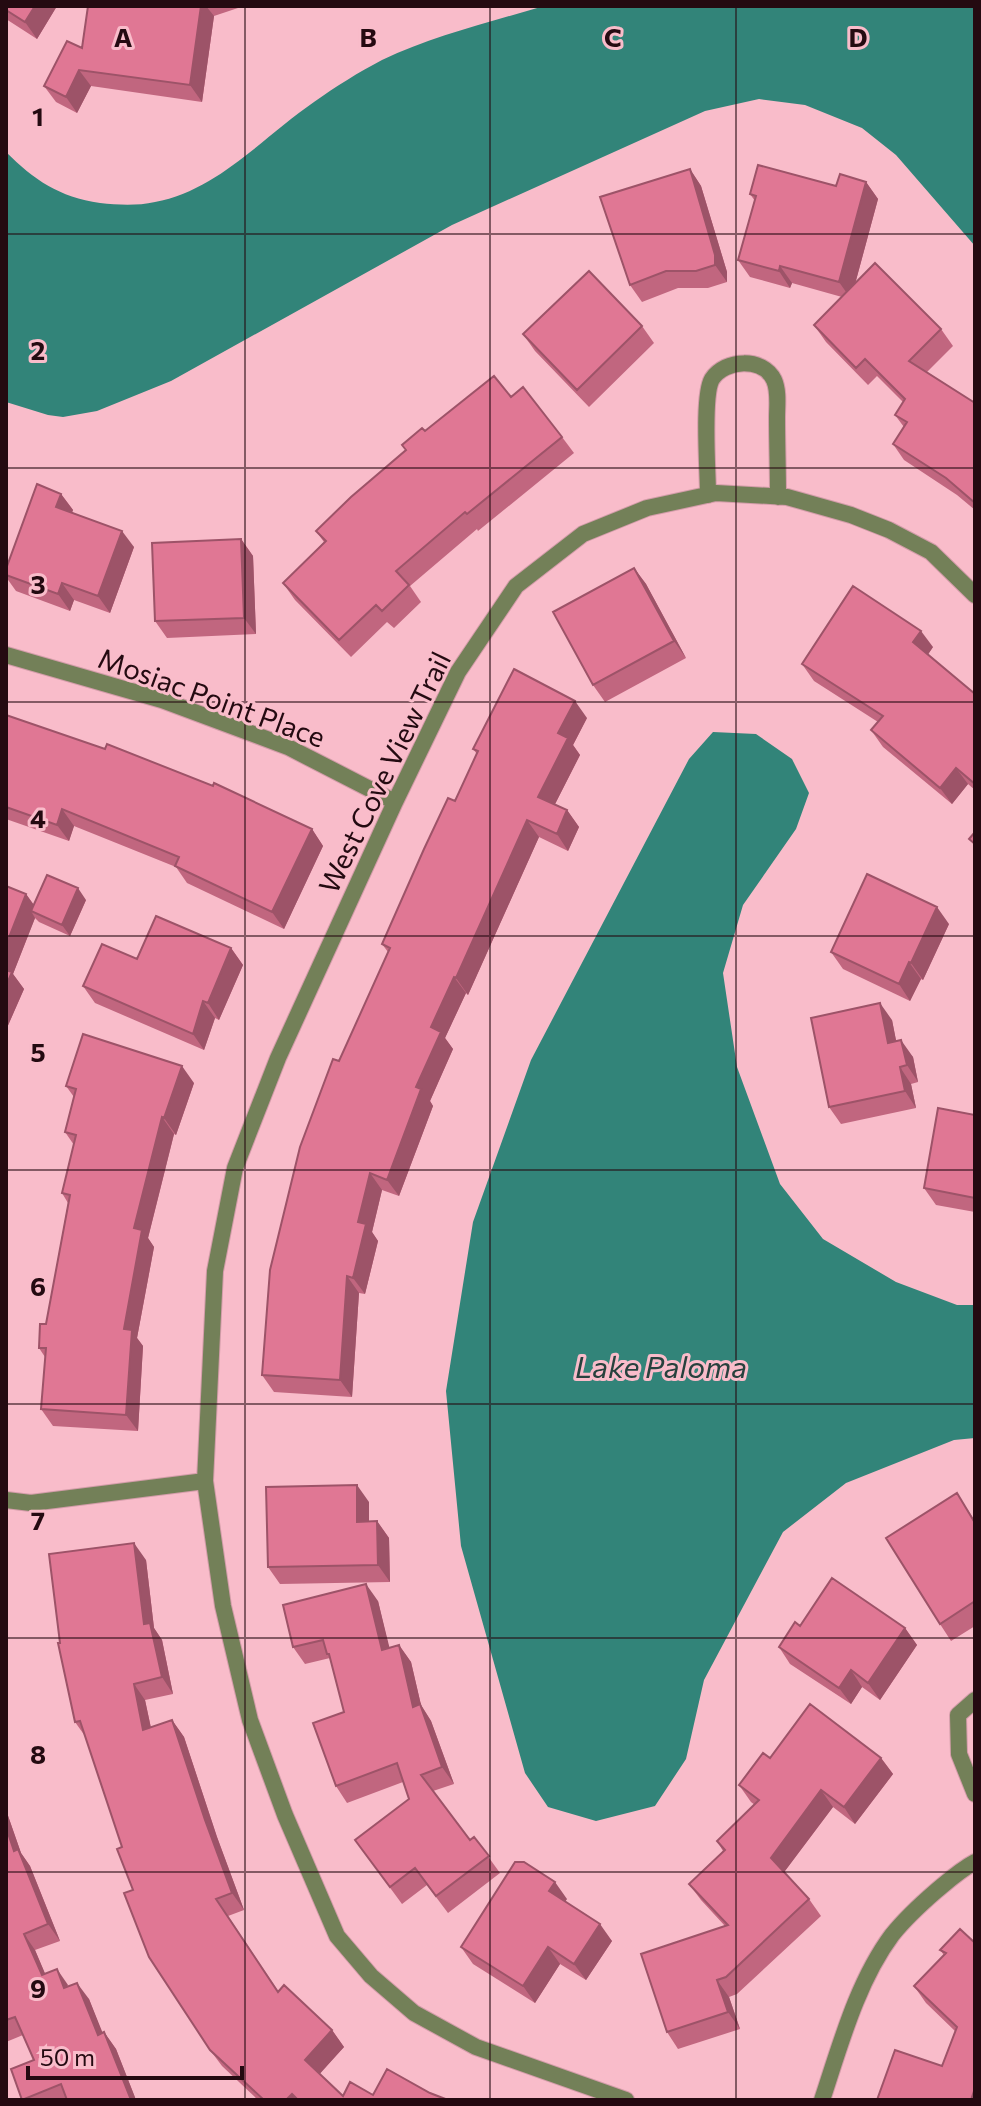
<svg xmlns="http://www.w3.org/2000/svg" width="981" height="2106" font-family="Commissioner,sans-serif">
<rect width="100%" height="100%" fill="#f9bcca"/>
<!-- water -->
<path fill="#328479" d="M544,6H975V246L896,155L862,128L805,105L759,99L705,111L452,225L171,381L97,411L63,417L48,415L6,402V152C34,180 59,197 100,203C118,205 137,206 155,202C218,190 263,137 314,102C335,87 359,72 382,60C433,36 490,22 544,6Z
M713,732L756,734L792,759L809,793L796,829L743,905L723,973L737,1067L780,1184L823,1239L896,1282L957,1305H975V1438L954,1440L846,1483L783,1532L704,1680L686,1759L655,1806L596,1821L548,1807L525,1773L461,1546L446,1391L473,1222L531,1060L689,759Z"/>
<g fill="none" stroke-linecap="round" stroke-linejoin="round">
<!-- street casing -->
<g stroke="#d39ca9" stroke-width="18">
<path id="street" d="M708,495C708,471 702,396 712,379C725,359 763,357 774,380C779,391 777,406 777,417C777,444 778,470 778,497
M6,655L162,700L288,747L395,802
M6,1500L31,1503L205,1481
M975,1700L958,1715L959,1754L975,1794
M626,2100L476,2047L414,2013L371,1976L337,1936L285,1815L250,1720L223,1606L205,1481L215,1271L235,1168L278,1058L395,802L458,672L516,586L583,534L647,508L716,493L787,497L851,515L889,530L931,552L975,595
M822,2100C840,2046 857,1982 892,1935C904,1920 921,1904 936,1891C948,1881 960,1870 975,1862"/>
</g>
<!-- street -->
<use href="#street" stroke="#738058" stroke-width="16"/>
</g>
<!-- wall -->
<path fill="#c1667f" d="M6,6H57L37,39L6,19Z
M88,6H244L214,16L202,102L91,86L77,113L56,102L44,86L82,48Z
M690,169L701,186L727,272V282L708,288H678L642,302L630,285Z
M866,182L878,199L855,284L941,329L953,346L927,372L975,403V510L957,495L904,460L893,444L904,427L895,415L903,402L877,376L868,385L826,342L814,325L842,297L792,283L790,288L750,277L738,260L755,201L750,194L836,186Z
M642,326L654,343L589,407L535,351L523,334Z
M511,397L562,437L574,453L478,531L477,529L410,586L421,602L394,628L387,622L351,657L295,600L283,583L324,542L316,531L406,450L402,445L425,431Z
M61,494L73,510L72,512L134,547L110,613L74,600L70,611L16,591L6,577V569Z
M241,539L253,556L256,634L167,638L155,621Z
M634,568L646,584L686,658L605,702L593,685Z
M933,647L928,654L975,694V790L968,784L952,804L883,747L871,730L878,722L814,681L802,664Z
M6,715L312,829L323,846L284,929L187,883L176,867L74,826L69,841L6,819Z
M587,718L573,745L580,755L555,804L567,810L579,827L568,851L539,837L468,995L466,993L445,1038L453,1049L430,1101L433,1106L399,1196L382,1190L372,1232L378,1241L365,1294L359,1293L352,1397L274,1392L262,1375L339,1061L388,952L382,944L455,801L477,754L473,749Z
M6,886L26,894L34,905L86,900L70,936L39,922L35,918L13,974L24,989L6,1030Z
M949,924L923,980L921,979L910,1001L843,969L831,952Z
M231,948L243,965L219,1020L215,1018L204,1050L95,1003L83,986L137,959Z
M892,1020L896,1041L913,1057L918,1082L911,1084L916,1108L841,1124L829,1107Z
M194,1083L176,1135L174,1134L148,1238L154,1247L137,1338L143,1346L138,1431L53,1426L41,1409L45,1357L39,1348L46,1324L68,1203L62,1193L74,1145L65,1132L74,1097L66,1086Z
M975,1115V1212L936,1205L924,1188Z
M369,1502V1521H377L389,1538L390,1582L280,1584L268,1567Z
M968,1510L975,1521V1626L951,1641L940,1624Z
M146,1560L154,1628L162,1640L173,1694L145,1700L151,1728L172,1720L184,1737L217,1837L244,1910L228,1916L278,1991L332,2030L344,2047L319,2074L343,2096L430,2093L448,2100H258L222,2066L210,2050L133,1890L122,1847L85,1736L75,1722L60,1643Z
M378,1601L389,1648L399,1645L411,1662L421,1705L431,1721L454,1784L433,1791L470,1840L474,1837L500,1873L448,1913L427,1885L402,1904L355,1840L409,1799L403,1782L347,1803L336,1786L344,1712L331,1660L330,1658L305,1664L293,1647Z
M800,1626L905,1628L917,1645L880,1700L862,1687L851,1704L790,1664L779,1647Z
M770,1758H881L893,1774L855,1824L833,1807L784,1872L809,1899L821,1916L737,1994L729,1997L740,2029L678,2049L667,2032L725,1926L701,1900L689,1884L723,1851L717,1841L755,1805L751,1802L739,1785Z
M6,1810L21,1853L30,1866L60,1941L35,1950L45,1974L69,1986L89,1999L102,2033L104,2032L116,2049L136,2100H22L34,2060L23,2035L6,2042Z
M567,1899L565,1901L612,1941L586,1980L560,1964L535,2003L473,1964L461,1947Z
M975,1943V2100L942,2066L955,2031L926,2003L914,1986L944,1955L940,1950Z"/>
<!-- shaded-wall -->
<path fill="#9d5368" d="M35,6H57L37,39L25,22Z
M201,6H206L214,16L202,102L190,85Z
M79,70L91,86L77,113L66,97Z
M690,169L701,186L727,272V282L715,265Z
M866,182L878,199L851,299L839,282Z
M780,266L792,283L790,288L779,271Z
M61,494L73,510L68,523L56,507Z
M122,531L134,547L110,613L98,596Z
M241,539L253,556L256,634L244,618Z
M634,568L646,584L686,658L674,641Z
M62,583L74,600L70,611L58,594Z
M921,631L933,647L925,659L913,642Z
M575,701L587,718L573,745L580,755L550,814L538,797L558,733Z
M956,768L968,784L952,804L940,788Z
M62,809L74,826L69,841L57,825Z
M567,810L579,827L568,851L557,834Z
M527,820L539,837L468,995L456,978Z
M312,829L323,846L284,929L272,912Z
M78,888L86,900L70,936L62,925Z
M26,894L38,911H31L35,918L13,974L24,989L6,1030V945Z
M937,907L949,924L923,980L911,963Z
M231,948L243,965L219,1020L208,1003Z
M909,962L921,979L910,1001L899,984Z
M454,977L466,993L445,1038L453,1049L430,1101L433,1106L399,1196L387,1180L416,1087L431,1027Z
M203,1001L215,1018L204,1050L193,1034Z
M880,1003L892,1020L900,1060L888,1043Z
M901,1040L913,1057L918,1082L907,1065Z
M182,1066L194,1083L176,1135L164,1118Z
M900,1067L911,1084L916,1108L905,1091Z
M162,1117L174,1134L148,1238L154,1247L137,1338L143,1346L138,1431L126,1415L124,1329L134,1228Z
M370,1173L382,1190L372,1232L378,1241L365,1294L353,1278L358,1222Z
M347,1276L359,1293L352,1397L340,1380Z
M357,1485L369,1502V1538L357,1522Z
M377,1521L389,1538L390,1582L378,1565Z
M134,1543L146,1560L154,1628L162,1640L173,1694L162,1677L144,1624Z
M366,1584L378,1601L394,1666L382,1650Z
M905,1628L917,1645L880,1700L868,1683Z
M399,1645L411,1662L421,1705L431,1721L454,1784L442,1767L413,1707Z
M851,1670L862,1687L851,1704L839,1688Z
M134,1684L145,1700L155,1747L143,1730Z
M172,1720L184,1737L217,1837L244,1910L232,1893L205,1820Z
M881,1758L893,1774L855,1824L844,1807Z
M821,1790L833,1807L782,1875L771,1858Z
M6,1810L21,1853L30,1866L60,1941L48,1924L14,1851L6,1827Z
M555,1882L567,1899L561,1908L549,1891Z
M600,1924L612,1941L586,1980L574,1964Z
M24,1934L35,1950L53,1992L42,1975Z
M548,1947L560,1964L535,2003L523,1986Z
M57,1969L68,1985L64,1988Z
M717,1980L729,1997L740,2029L728,2012Z
M77,1983L89,1999L110,2051L98,2035Z
M332,2030L344,2047L317,2077L305,2060Z
M104,2032L116,2049L136,2100H131Z
M975,2088V2100H971Z
M292,2094L296,2100H286Z"/>
<!-- building -->
<path fill="#e07794" stroke="#9d5368" stroke-width="2" d="M6,6H35L25,22L6,10Z
M88,6H201L190,85L79,70L66,97L44,86L67,41L82,48Z
M758,165L836,186L840,174L866,182L839,282L780,266L779,271L738,260L756,196L750,194Z
M690,169L715,255V265L696,271H666L630,285L600,197Z
M875,263L941,329L909,361L975,403V503L946,478L893,444L907,422L895,415L905,399L865,359L856,368L814,325Z
M589,271L642,326L577,390L523,334Z
M494,376L511,397L523,387L562,437L467,514L465,512L396,571L409,585L382,611L376,605L339,640L283,583L326,541L316,531L351,497L406,450L402,445L422,428L425,431Z
M37,484L61,494L56,507L122,531L98,596L62,583L58,594L6,575V569Z
M241,539L244,618L155,621L152,543Z
M634,568L674,641L593,685L553,612Z
M853,586L921,631L913,642L975,694V784L956,768L940,788L871,730L883,716L802,664Z
M514,669L575,701L558,733L568,738L538,797L567,810L557,834L527,820L456,978L454,977L431,1027L441,1032L416,1087L421,1089L387,1180L370,1173L358,1222L366,1224L353,1278L347,1276L340,1380L262,1375L270,1270L300,1147L333,1059L339,1061L390,948L382,944L424,849L448,798L455,801L478,751L473,749Z
M6,715L105,749L107,744L213,786L214,783L312,829L272,912L175,866L179,857L62,809L57,825L6,807Z
M975,832V844L969,839Z
M867,874L937,907L911,963L909,962L899,984L831,952Z
M47,875L78,888L62,925L31,911Z
M6,886L26,894L6,945Z
M156,916L231,948L208,1003L203,1001L193,1034L83,986L102,944L137,959Z
M6,970L12,972L6,986Z
M880,1003L888,1043L901,1040L907,1065L900,1067L905,1091L829,1107L811,1018Z
M83,1034L182,1066L164,1118L162,1117L134,1228L142,1230L124,1329L132,1330L126,1415L41,1409L46,1348H39L40,1324H46L70,1195L62,1193L76,1135L65,1132L76,1089L66,1086Z
M938,1108L975,1115V1198L924,1188Z
M357,1485V1522L377,1521L378,1565L268,1567L266,1487Z
M957,1493L975,1523V1601L940,1624L886,1538Z
M134,1543L144,1624L150,1623L162,1677L134,1684L143,1730L172,1720L205,1820L232,1893L216,1899L278,1992L284,1985L332,2030L305,2060L343,2096L350,2082L373,2095L387,2069L430,2093L448,2100H298L292,2094L286,2100H264L210,2050L149,1957L124,1893L133,1890L117,1849L122,1847L80,1721L75,1722L58,1643H60L49,1554Z
M832,1578L905,1628L868,1683L851,1670L839,1688L779,1647L795,1622L800,1626Z
M366,1584L382,1650L399,1645L413,1707L420,1704L442,1767L421,1775L470,1840L474,1837L489,1856L436,1896L415,1868L390,1887L355,1840L409,1799L397,1763L336,1786L313,1723L344,1712L329,1654H327L323,1640L293,1647L283,1605Z
M810,1704L881,1758L844,1807L821,1790L771,1858L809,1899L726,1977L717,1980L728,2012L667,2032L641,1954L728,1925L689,1884L725,1850L717,1841L759,1800L739,1785L763,1753L770,1758Z
M6,1827L14,1851L18,1849L48,1924L24,1934L42,1975L57,1969L64,1988L77,1983L98,2035L104,2032L131,2100H67L61,2084L22,2100L11,2069L34,2060L15,2017L6,2020Z
M515,1862H524L555,1882L549,1891L600,1924L574,1964L548,1947L523,1986L461,1947Z
M960,1929L975,1943V2088L971,2100H877L895,2050L942,2066L957,2027L914,1986L946,1953L940,1950Z"/>
<!-- grid -->
<path fill="none" stroke="#240a11" stroke-width="2" stroke-opacity="0.55" d="M245,6V2100M490,6V2100M736,6V2100M6,234H975M6,468H975M6,702H975M6,936H975M6,1170H975M6,1404H975M6,1638H975M6,1872H975"/>
<g text-anchor="middle" dominant-baseline="central" stroke-width="6" stroke-linejoin="round" paint-order="stroke">
<!-- street labels -->
<g font-size="28" fill="#240a11" stroke="#f9bcca">
<text transform="translate(212 697) rotate(20)">Mosiac Point Place</text>
<text transform="translate(384 772) rotate(-64)">West Cove View Trail</text>
</g>
<!-- water labels -->
<g font-size="30" font-style="italic" fill="#27413d" stroke="#f9bcca">
<text x="661" y="1365">Lake Paloma</text>
</g>
</g>
<g font-size="26" text-anchor="middle" font-weight="bold" fill="#240a11" stroke="#f9bcca" stroke-width="6" stroke-linejoin="round" paint-order="stroke">
<text x="123" y="47">A</text>
<text x="368" y="47">B</text>
<text x="613" y="47">C</text>
<text x="858" y="47">D</text>
<text x="38" y="126">1</text>
<text x="38" y="360">2</text>
<text x="38" y="594">3</text>
<text x="38" y="828">4</text>
<text x="38" y="1062">5</text>
<text x="38" y="1296">6</text>
<text x="38" y="1530">7</text>
<text x="38" y="1764">8</text>
<text x="38" y="1998">9</text>
</g>
<!-- border -->
<rect width="981" height="2106" fill="none" stroke="#240a11" stroke-width="16"/>
<!-- scale -->
<path d="M28 2066v12h214v-12" fill="none" stroke="#240a11" stroke-width="4"/>
<text x="40" y="2066" font-size="24" fill="#240a11" stroke="#f9bcca" stroke-width="6" paint-order="stroke">50 m</text>
</svg>
